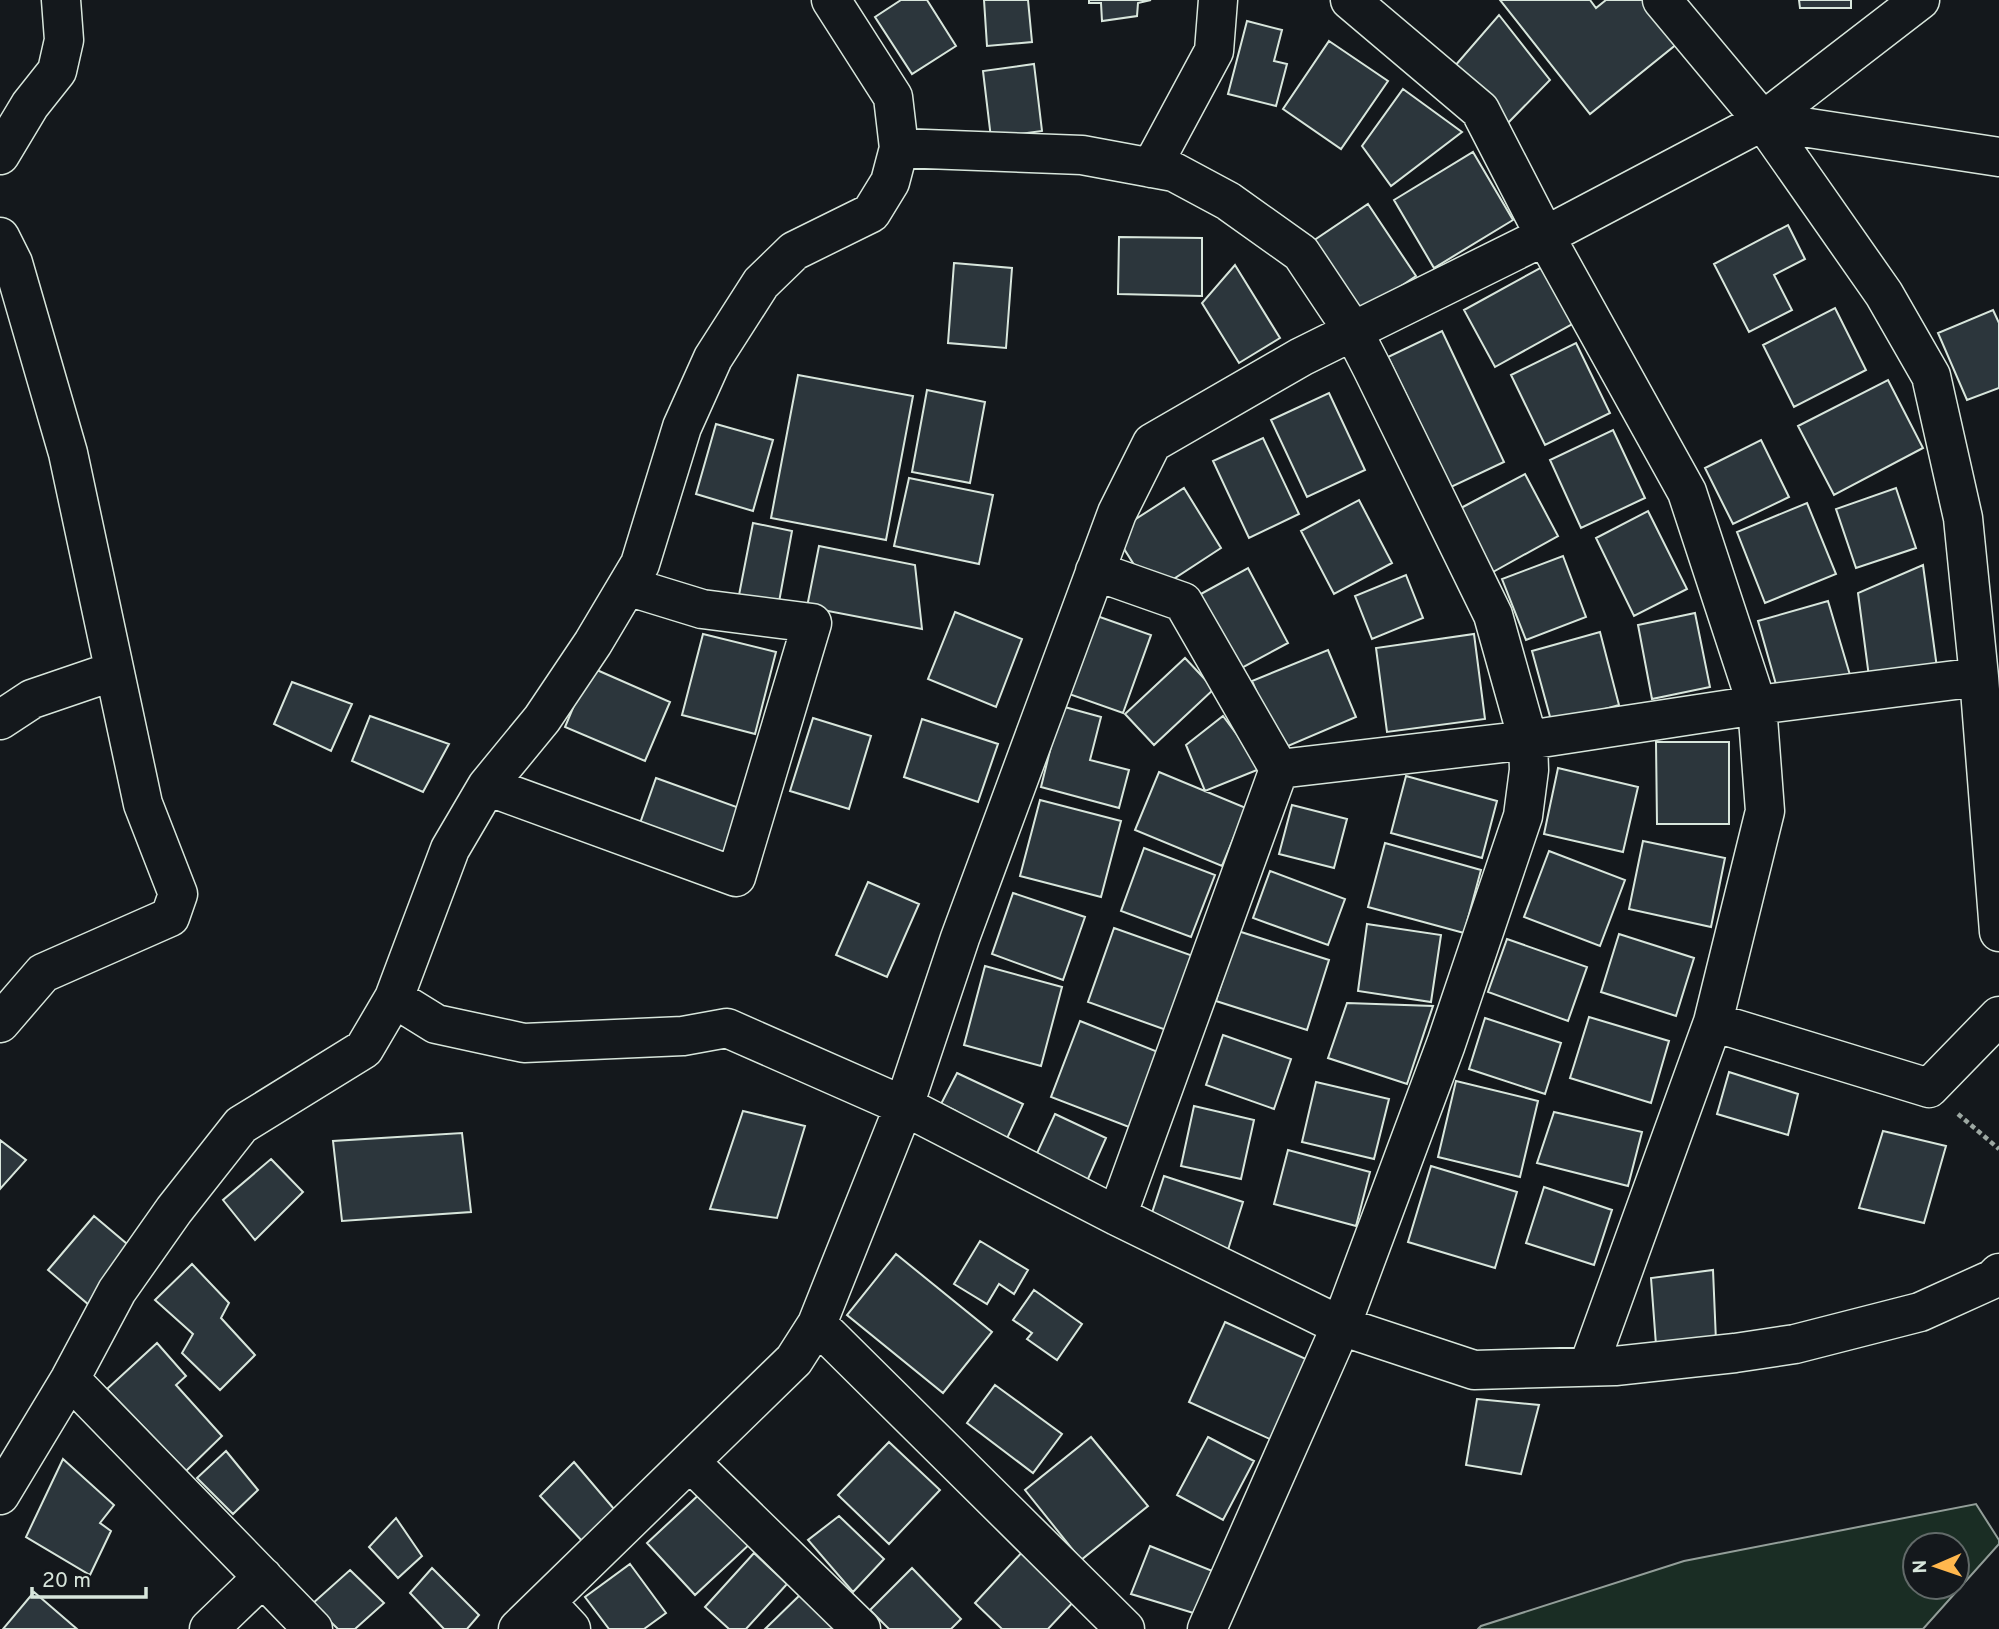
<svg xmlns="http://www.w3.org/2000/svg" width="1999" height="1629" font-family="Overpass,sans-serif">
<rect width="100%" height="100%" fill="#14181c"/>
<!-- green -->
<path fill="#1a2d24" stroke="#939e99" stroke-width="2" fill-rule="evenodd" d="M1976,1504L1999,1540V1544L1923,1629H1478L1481,1626L1684,1561ZM1915,1545H1957V1587H1915Z"/>
<!-- building -->
<path fill="#2c363c" stroke="#d8e6dc" stroke-width="2" d="M901,0H927L956,46L912,74L875,17Z
M984,0H1028L1032,42L987,46Z
M1089,0H1151L1138,3L1137,16L1102,21L1101,3H1089Z
M1500,0H1590L1596,8L1606,0H1653L1683,39L1590,114Z
M1799,0H1851V8H1800Z
M1499,15L1550,80L1506,125L1454,67Z
M1247,21L1282,30L1274,61L1287,64L1276,106L1228,94Z
M1329,41L1388,81L1341,149L1283,109Z
M1034,64L1042,131L991,138L983,71Z
M1403,89L1462,132L1391,186L1362,146Z
M1473,152L1513,220L1434,268L1394,200Z
M1368,204L1416,276L1355,317L1307,245Z
M1788,225L1805,259L1774,275L1792,310L1749,332L1714,264Z
M1119,237L1202,238V296L1118,294Z
M954,263L1012,268L1006,348L948,343Z
M1235,265L1280,338L1239,363L1202,303Z
M1542,267L1574,323L1495,367L1464,310Z
M1835,308L1866,370L1794,407L1763,345Z
M1993,310L1999,323V388L1967,400L1938,333Z
M1442,331L1504,462L1451,487L1388,357Z
M1576,343L1610,413L1545,445L1511,375Z
M798,375L913,396L886,540L771,518Z
M1888,380L1923,448L1834,495L1798,426Z
M927,390L985,402L970,483L912,472Z
M1329,393L1365,470L1307,497L1271,420Z
M716,424L773,440L753,511L696,494Z
M1613,430L1645,498L1581,528L1550,460Z
M1263,438L1299,514L1249,538L1213,461Z
M1761,440L1789,497L1733,524L1705,468Z
M1525,474L1558,536L1493,572L1459,509Z
M909,478L993,495L979,564L894,546Z
M1184,488L1221,548L1152,593L1114,533Z
M1896,488L1916,548L1856,568L1836,509Z
M1359,500L1392,563L1334,594L1301,531Z
M1807,503L1836,574L1765,603L1737,532Z
M1648,511L1687,589L1634,616L1596,538Z
M753,523L792,531L779,602L739,595Z
M819,546L915,565L922,629L807,607Z
M1563,556L1586,617L1526,640L1502,579Z
M1923,565L1937,668L1869,677L1858,593Z
M1248,568L1288,643L1238,670L1199,595Z
M1406,575L1423,618L1372,639L1355,596Z
M1828,601L1850,675L1779,695L1758,621Z
M955,612L1022,639L996,707L928,679Z
M1695,613L1710,687L1652,699L1638,625Z
M1097,616L1151,635L1123,713L1069,694Z
M1600,632L1619,705L1552,724L1532,651Z
M703,634L776,652L755,734L682,715Z
M1474,634L1485,719L1387,732L1376,648Z
M1328,650L1356,717L1281,749L1252,681Z
M1185,658L1214,689L1154,745L1125,714Z
M590,667L670,702L645,761L565,727Z
M292,682L352,704L331,751L274,724Z
M1061,706L1101,717L1090,760L1129,770L1119,808L1041,787Z
M370,716L449,744L423,792L352,761Z
M1223,716L1262,768L1205,791L1186,745Z
M813,718L871,736L849,809L790,791Z
M922,719L998,744L978,802L904,777Z
M1656,742H1729V824H1657Z
M1558,768L1638,787L1623,852L1544,834Z
M1159,772L1246,808L1222,866L1135,830Z
M1406,776L1497,801L1482,858L1391,833Z
M656,778L745,810L726,862L638,829Z
M1040,800L1121,821L1101,897L1020,876Z
M1292,805L1347,819L1334,868L1279,854Z
M1643,841L1725,858L1711,927L1629,909Z
M1385,843L1481,870L1464,933L1368,907Z
M1144,848L1215,875L1191,937L1121,911Z
M1549,851L1625,880L1600,946L1524,917Z
M1270,871L1345,899L1328,945L1253,918Z
M868,882L919,904L887,977L836,955Z
M1013,893L1085,917L1063,980L992,954Z
M1367,924L1441,935L1431,1002L1358,991Z
M1114,928L1196,957L1169,1031L1088,1002Z
M1238,931L1329,960L1307,1030L1216,1001Z
M1619,934L1694,958L1676,1016L1601,992Z
M1507,939L1587,967L1568,1021L1488,992Z
M985,966L1062,987L1041,1066L964,1045Z
M1347,1003L1433,1006L1407,1084L1328,1058Z
M1589,1017L1669,1041L1651,1103L1570,1078Z
M1485,1018L1561,1043L1545,1094L1469,1069Z
M1080,1021L1158,1052L1129,1127L1051,1097Z
M1223,1035L1291,1059L1274,1109L1206,1085Z
M1729,1072L1798,1094L1788,1135L1717,1114Z
M957,1073L1023,1104L1003,1147L950,1122L956,1111L941,1104Z
M1456,1081L1538,1101L1520,1177L1438,1157Z
M1316,1082L1389,1099L1374,1159L1302,1142Z
M1194,1106L1254,1120L1241,1179L1181,1166Z
M743,1111L805,1126L777,1218L710,1209Z
M1554,1112L1642,1132L1628,1186L1537,1163Z
M1055,1114L1106,1138L1084,1188L1032,1164Z
M1883,1131L1946,1146L1924,1223L1859,1208Z
M462,1133L471,1212L342,1221L333,1141Z
M0,1140L26,1160L0,1189Z
M1288,1150L1370,1172L1356,1226L1274,1204Z
M271,1159L303,1192L255,1240L223,1200Z
M1431,1166L1517,1192L1495,1268L1408,1242Z
M1164,1176L1243,1202L1227,1253L1147,1228Z
M1544,1187L1612,1210L1594,1265L1526,1243Z
M94,1216L133,1249L89,1305L48,1270Z
M980,1241L1028,1270L1014,1294L999,1284L987,1304L954,1284Z
M896,1254L992,1332L943,1393L847,1315Z
M192,1264L229,1303L221,1318L255,1355L220,1390L182,1353L193,1334L155,1300Z
M1713,1270L1716,1341L1656,1345L1651,1278Z
M1034,1290L1082,1324L1057,1360L1027,1339L1032,1333L1013,1320Z
M1225,1322L1308,1360L1272,1440L1189,1402Z
M157,1343L186,1376L176,1385L222,1436L186,1471L107,1389Z
M995,1385L1062,1434L1033,1473L967,1423Z
M1477,1399L1539,1405L1521,1474L1466,1465Z
M1091,1437L1148,1506L1081,1560L1025,1490Z
M1208,1437L1254,1461L1223,1520L1177,1495Z
M889,1442L940,1490L889,1544L838,1495Z
M226,1451L258,1490L233,1514L197,1478Z
M63,1459L114,1505L100,1523L111,1531L90,1575L26,1537Z
M574,1462L614,1509L583,1542L540,1496Z
M704,1490L752,1542L695,1595L647,1543Z
M839,1516L884,1559L853,1592L808,1540Z
M396,1518L422,1556L398,1578L369,1547Z
M1150,1546L1215,1572L1200,1615L1131,1594Z
M1025,1549L1077,1598L1048,1629H1002L975,1603Z
M754,1553L787,1584L746,1629H729L705,1607Z
M630,1564L666,1613L644,1629H609L585,1597Z
M432,1568L479,1615L467,1629H444L410,1593Z
M912,1568L961,1619L951,1629H889L870,1610Z
M350,1570L384,1603L355,1629H338L312,1604Z
M34,1592L77,1629H3Z
M802,1593L837,1629H765Z"/>
<g fill="none" stroke-linecap="round" stroke-linejoin="round">
<!-- minor casing -->
<g stroke="#d8e6dc" stroke-width="41">
<path id="minor" d="M1350,0L1480,110L1545,236L1687,492L1757,705L1765,811L1713,1022L1589,1365
M1662,0L1763,121L1884,294L1931,376L1963,518L1979,677L1999,932
M1763,121L1999,157
M899,148L1082,155L1174,172L1228,201L1301,253L1353,331L1372,368L1493,615L1528,740L1529,770L1523,816L1446,1044L1341,1326L1207,1629
M0,155L30,105L57,71L64,40L61,0
M1151,168L1214,51L1218,0
M0,237L13,263L68,453L143,804L178,894L170,917L43,973L0,1023
M1095,571L1183,602L1279,769L1117,1216
M0,720L32,699L114,671
M1279,769L1528,740L1757,705L1979,677
M487,786L736,877L812,623L702,609L627,586
M394,998L436,1024L524,1043L683,1036L727,1028L904,1106L1117,1216L1341,1326L1474,1370L1615,1366L1735,1353L1795,1344L1920,1312L1993,1279L1999,1273
M1713,1022L1929,1088L1999,1016
M817,1324L1125,1629
M70,1379L313,1629
M690,1462L861,1629
M0,1495L70,1379L117,1291L174,1210L241,1125L364,1049L394,998L450,849L487,786L542,719L593,643L640,564L682,427L713,358L761,283L794,251L871,213L890,182L899,148L893,97L831,0
M546,1602L571,1629
M209,1629L263,1577
M518,1629L794,1360L817,1324L904,1106L960,938L1117,513L1152,443L1301,357L1545,236L1763,121L1920,0"/>
</g>
<!-- path -->
<path stroke="#9da8a2" stroke-width="4.5" stroke-dasharray="5 3.5" stroke-linecap="butt" d="M1958,1114L1999,1149"/>
<!-- minor -->
<use href="#minor" stroke="#14181c" stroke-width="38"/>
</g>
<!-- north arrow -->
<g transform="translate(1936 1566) rotate(268)"><circle r="33" fill="#14181c" stroke="#626a69" stroke-width="2"/>
<path d="M0-5L12 26L0 18L-12 26Z" fill="#ffb74d"/>
<text y="-10" font-size="19" font-weight="bold" text-anchor="middle" fill="#d8e6dc">N</text>
</g>
<!-- scale -->
<path d="M32 1587v10h114v-10" fill="none" stroke="#d8e6dc" stroke-width="3.5"/>
<text x="42" y="1587" font-size="21" fill="#d8e6dc" stroke="#14181c" stroke-width="5" paint-order="stroke">20 m</text>
</svg>
